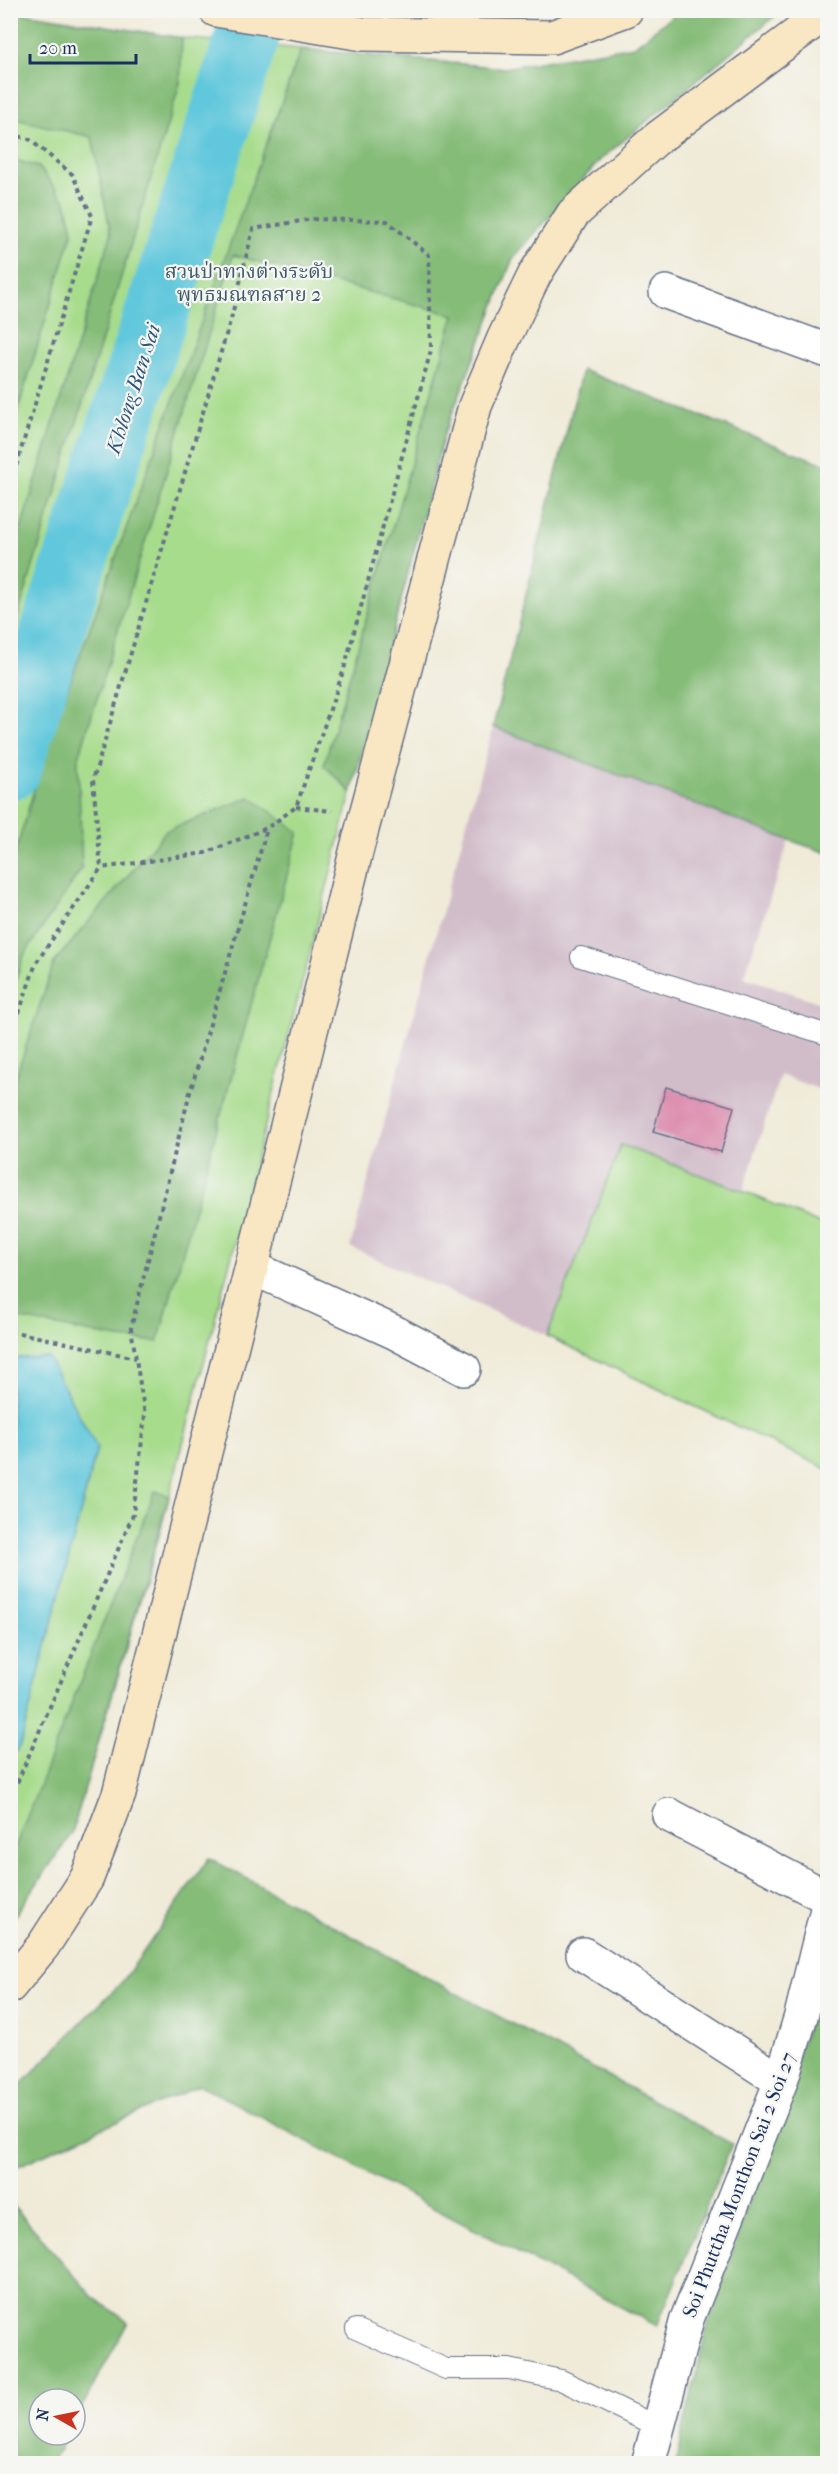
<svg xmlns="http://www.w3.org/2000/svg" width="838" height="2474" font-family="'IM FELL French Canon','Noto Serif Thai',serif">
<rect width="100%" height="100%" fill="#f6f6f2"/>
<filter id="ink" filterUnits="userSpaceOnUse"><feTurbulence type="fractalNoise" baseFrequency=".0167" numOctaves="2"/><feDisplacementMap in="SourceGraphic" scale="12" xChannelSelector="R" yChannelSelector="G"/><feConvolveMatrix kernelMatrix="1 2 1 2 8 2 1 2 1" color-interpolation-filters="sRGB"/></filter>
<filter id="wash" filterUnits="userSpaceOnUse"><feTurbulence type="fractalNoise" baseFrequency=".008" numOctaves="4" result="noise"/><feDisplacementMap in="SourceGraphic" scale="24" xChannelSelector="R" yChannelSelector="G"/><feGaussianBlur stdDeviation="1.35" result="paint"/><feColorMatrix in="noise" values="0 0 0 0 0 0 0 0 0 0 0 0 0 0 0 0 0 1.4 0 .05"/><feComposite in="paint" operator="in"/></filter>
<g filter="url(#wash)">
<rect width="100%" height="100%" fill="#f0ebd8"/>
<!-- industrial -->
<path fill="#d1bdca" d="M493,727L789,840L744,977L827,1005V1092L780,1075L743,1191L621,1145L547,1336L350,1247Z"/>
<!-- green -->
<path fill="#a7dc8c" stroke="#618675" stroke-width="1.5" d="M11,11L182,38L581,75L600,160L513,258L444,434L159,1536L72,1833L11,1921Z
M621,1145L743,1191L827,1227V1469L547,1336Z"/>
<!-- forest -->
<path fill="#85bc78" stroke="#50766b" stroke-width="1.5" d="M11,11L182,38L180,83L11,639V561L111,235L92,137L11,118Z
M679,11H781L600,160L513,258L444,434L351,792L324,765L454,315L233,255L78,760L82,868L24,955L11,995V867L49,740L301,49L504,68L634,46Z
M11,159L39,167L66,202L73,231L11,432Z
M582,370L827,465V853L789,840L493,727Z
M250,797L299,832L158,1342L118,1338L11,1317V1091L54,963L166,831Z
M155,1491L169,1496L72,1833L11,1921V1852L16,1845Z
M209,1858L732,2144L657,2326L200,2085L11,2169V2094L123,1981Z
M827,1967V2463L675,2464L707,2327Z
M11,2203L93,2297L128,2322L75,2420V2399H39V2435H67L51,2463H11Z"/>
<!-- water -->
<path fill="#60c7dc" stroke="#3e7b9d" stroke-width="1.5" d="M48,1357L97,1448L21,1743L11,1760V1358Z"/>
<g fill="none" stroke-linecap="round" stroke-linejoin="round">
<!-- river -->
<path stroke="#60c7dc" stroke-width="64" d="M10,768L54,626L256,10"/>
</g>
<g id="blocks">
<!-- building -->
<path fill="#dd90b0" d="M666,1087L734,1107L721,1152L653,1132Z"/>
</g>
</g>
<g filter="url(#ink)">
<use href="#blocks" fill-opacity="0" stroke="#667189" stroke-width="1.5"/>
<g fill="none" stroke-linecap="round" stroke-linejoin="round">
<!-- service casing -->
<g stroke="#667189" stroke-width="22">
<path id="service" d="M581,957L828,1035
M356,2329L446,2369H509L561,2380L658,2427"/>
</g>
<!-- minor casing -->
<g stroke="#667189" stroke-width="36">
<path id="minor" d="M666,292L828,351
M253,1268L394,1332L464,1369
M669,1815L828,1898
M583,1954L781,2081
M648,2464L687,2319L781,2081L801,2016L828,1905"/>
</g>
<!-- secondary casing -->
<g stroke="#667189" stroke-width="36">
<path id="secondary" d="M216,10L363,34L552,37L626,10
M10,1986L43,1946L87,1878L119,1794L357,848L475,406L504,338L535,274L573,214L655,140L828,11"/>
</g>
<!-- path -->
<path stroke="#667189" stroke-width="4" stroke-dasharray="4.5 4.5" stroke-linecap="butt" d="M10,134L29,139L72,174L92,216L10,486
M296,807L332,811
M10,1039L36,963L101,868L93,780L232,315L253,229L312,219L387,221L429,255L431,350L344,669L296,807L267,828L205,853L101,868
M10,1331L136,1358
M10,1799L133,1515L145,1415L131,1328L189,1096L267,829"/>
<!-- service -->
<use href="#service" stroke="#fff" stroke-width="20"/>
<!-- minor -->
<use href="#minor" stroke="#fff" stroke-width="33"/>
<!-- secondary -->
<use href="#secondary" stroke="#f9e7c3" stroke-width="33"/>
</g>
</g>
<g text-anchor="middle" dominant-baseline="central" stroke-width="4.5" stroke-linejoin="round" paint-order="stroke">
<!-- park labels -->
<g font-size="20" fill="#3e5a6a" stroke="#f6f6f2">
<text x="249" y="271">สวนป่าทางต่างระดับ<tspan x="249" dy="23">พุทธมณฑลสาย 2</tspan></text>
</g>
<!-- street labels -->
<g font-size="20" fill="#1b2f5e" stroke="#f6f6f2">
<text transform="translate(739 2185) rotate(-69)">Soi Phuttha Monthon Sai 2 Soi 27</text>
</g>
<!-- water labels -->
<g font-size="21" font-style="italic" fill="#2c557e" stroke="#f6f6f2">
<text transform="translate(133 389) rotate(-72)">Khlong Ban Sai</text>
</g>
</g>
<!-- margin -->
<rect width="838" height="2474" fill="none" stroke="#f6f6f2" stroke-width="36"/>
<!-- north arrow -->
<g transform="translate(57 2417) rotate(279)"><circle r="28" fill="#f6f6f2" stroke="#9ea6b7" stroke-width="1.5"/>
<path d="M0-4.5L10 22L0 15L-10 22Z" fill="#c8321e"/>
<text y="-9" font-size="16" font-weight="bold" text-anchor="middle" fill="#1b2f5e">N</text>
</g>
<!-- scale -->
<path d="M30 54v9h106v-9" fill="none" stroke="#1b2f5e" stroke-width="3"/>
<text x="39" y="54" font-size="18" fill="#1b2f5e" stroke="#f6f6f2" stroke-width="4.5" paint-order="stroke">20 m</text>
</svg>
